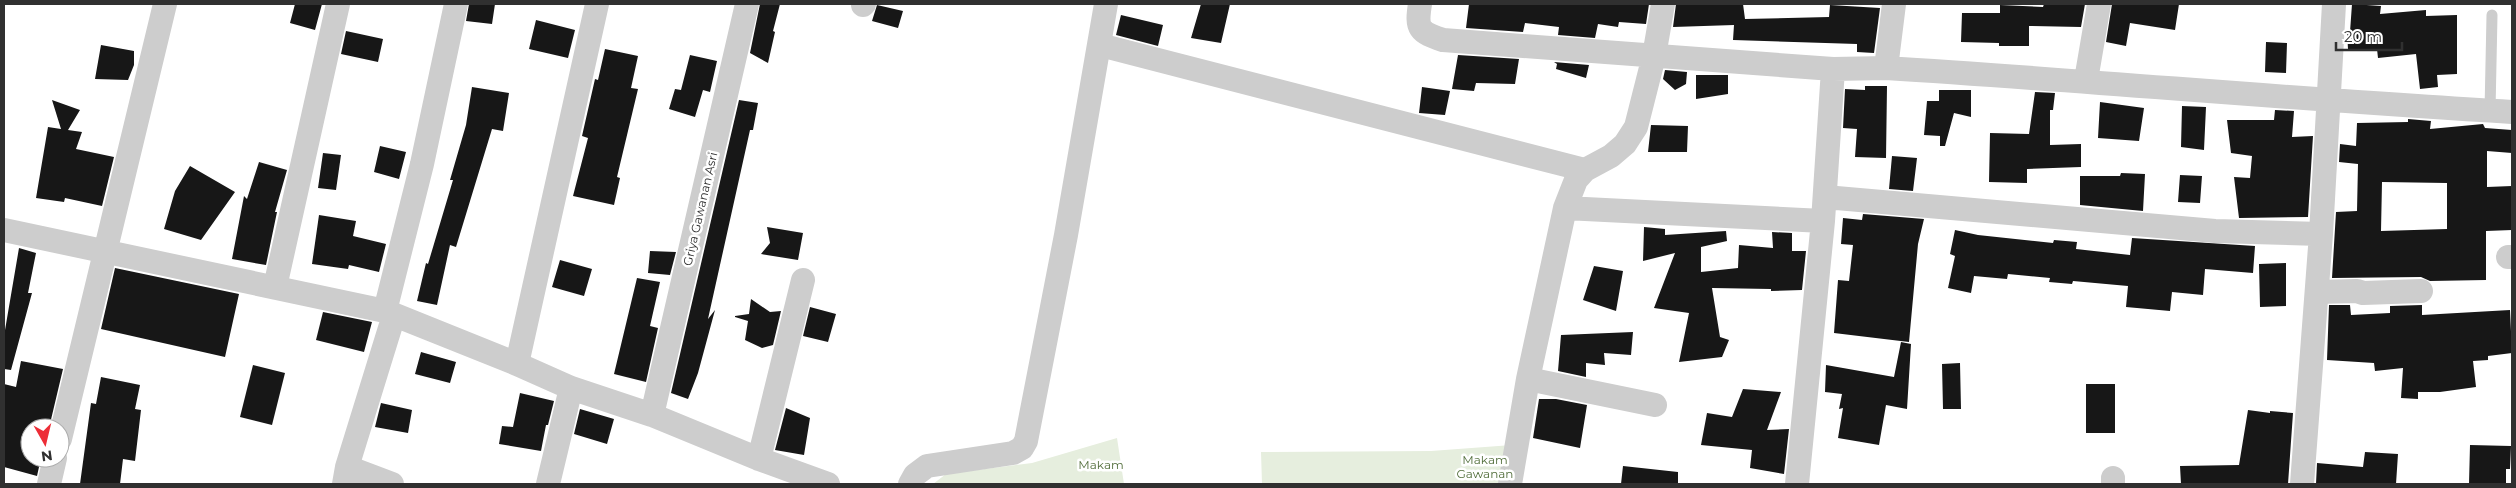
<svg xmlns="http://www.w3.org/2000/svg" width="2516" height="488" font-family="Montserrat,sans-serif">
<rect width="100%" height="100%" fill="#fff"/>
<!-- green -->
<path fill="#e6eede" d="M1117,438L1124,484H933L946,474L1032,463Z
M1512,445L1500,484H1262L1261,452L1431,451Z"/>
<!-- building -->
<path fill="#171717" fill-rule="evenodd" d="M295,4H322L315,30L290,23Z
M469,4H495L492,24L466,21Z
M760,4H780L773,31L775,32L768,63L750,53Z
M1201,4H1230L1221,43L1191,38Z
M1469,4H1649L1646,24L1619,22L1618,27L1598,24L1595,38L1558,35L1559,27L1525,23L1523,32L1466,28Z
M1676,4H1743L1745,19L1829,17L1830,5L1880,8L1874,53L1857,52V44L1733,40L1734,25L1673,27Z
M2044,4H2085L2081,27L2029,26V46H1999V43L1961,42L1962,13H2000V5L2043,7Z
M2112,4H2179L2175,30L2130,23L2126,46L2106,42Z
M2352,4L2381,6L2380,14L2426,10V16L2457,15V74L2437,75L2438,87L2420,89L2416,54L2378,58L2377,49H2348L2347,32H2350Z
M877,5L903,11L898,28L872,21Z
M1121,15L1163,25L1158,46L1116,35Z
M536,20L575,30L568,58L529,49Z
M346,31L383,39L378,62L341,54Z
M2266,42L2287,43L2286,73L2265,72Z
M101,45L134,51V65L128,80L95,79Z
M605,49L638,56L631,88L638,89L617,177L620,178L614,205L573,196L588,138L582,136L595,79L598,80Z
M690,55L717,61L710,92L703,90L695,117L669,109L675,89L681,90Z
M1458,55L1519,59L1515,84L1476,83L1474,91L1452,89Z
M1554,62L1589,65L1586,78L1556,69L1557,64Z
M1665,70L1687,72L1686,84L1675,90L1663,79Z
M1696,75H1728V94L1696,99Z
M1865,86H1887L1886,158L1855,157L1857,129L1843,128L1845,89L1865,90Z
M472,87L509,93L503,131L492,129L456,247L450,245L437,305L417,301L426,263L428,264L453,180H450L466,125Z
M1422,87L1450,91L1445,115L1419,113Z
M1939,90H1971V117L1954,113L1945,146H1940V136L1924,135L1927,101H1939Z
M2035,92L2055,93L2053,110H2050V145L2081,144V167L2027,169V183L1989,182L1990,133L2029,134Z
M52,100L80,110L68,130L82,132L76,149L114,157L102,206L65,198L64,202L36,198L48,127L61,129Z
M739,100L758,103L753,130H750L708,319L715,310L698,373L688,399L671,393Z
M2100,102L2144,108L2139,141L2098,138Z
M2182,106L2206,107L2204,150L2181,147Z
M2275,110L2294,111L2292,137L2313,136L2308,217L2239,218L2234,177L2250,178L2252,156L2231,153L2227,120H2274Z
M2408,119L2431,121L2430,129L2483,124L2485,128L2512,130V153L2487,151V187L2512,186V230L2486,231V280L2430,281L2421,277L2332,278L2336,212L2357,211L2358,164L2339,162L2340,144L2356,146L2357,123L2408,122ZM2382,182L2447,183V229L2381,231Z
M1651,125L1688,126L1687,152H1648Z
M380,146L406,152L399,179L374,172Z
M323,153L341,155L336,190L318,188Z
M1892,156L1917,158L1913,191L1889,189Z
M259,162L287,170L275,212H277L266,265L232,259L244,196L247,199Z
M190,166L235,192L201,240L164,229L175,191Z
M2121,173L2145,174L2143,211L2080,205V176H2120Z
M2180,175L2202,176L2200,203L2178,202Z
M1863,214L1924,219L1918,244L1909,342L1834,333L1838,280L1849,281L1853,245L1841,244L1843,218L1862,220Z
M319,215L356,221L353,236L386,244L379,272L349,265L348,269L312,264Z
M767,227L803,233L798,260L761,254L770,243Z
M1644,227L1665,229V235L1726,231L1727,241L1701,247V272L1738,268L1739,245L1773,248L1772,232L1792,233V251H1806L1802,290L1771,291V289L1712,288L1720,337L1729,340L1722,357L1679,362L1689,313L1654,308L1675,253L1643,261Z
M1955,230L1978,235L2053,243L2054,240L2077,242L2076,249L2130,255L2132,238L2255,246L2253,273L2205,269L2203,295L2172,292L2170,311L2126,307L2128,286L2073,281L2072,284L2049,282L2050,278L2008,274L2007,279L1974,276L1971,293L1948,288L1955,256L1950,254Z
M19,248L36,253L28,293H32L11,370L4,369V336Z
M650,251L676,252L670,275L648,273Z
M560,260L592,269L584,296L552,287Z
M2286,263V306L2260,307L2259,264Z
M1594,266L1623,271L1616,311L1583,300Z
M115,268L239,294L225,357L101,329Z
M637,278L660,282L650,326L658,328L646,382L614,374Z
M751,299L770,312L781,311L773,345L762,348L745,340L748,321L735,317V316L749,314Z
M2329,305H2350L2351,315L2390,313V306L2422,305V315L2510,310L2512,353L2488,356V360L2473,361L2476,387L2440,392H2418V399L2401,398L2403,368L2375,371L2374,363L2327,360Z
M810,307L836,314L828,342L803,336Z
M323,312L372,322L364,352L316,340Z
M1633,332L1631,355L1604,353L1605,365L1586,363V377L1558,371L1561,335Z
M1901,342L1911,344L1907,409L1886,405L1879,445L1838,438L1843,408L1839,409L1842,394L1825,392L1826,365L1894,377Z
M421,352L456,362L450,383L415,374Z
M21,361L63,369L49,428H30V458H41L37,476L4,467V384L16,387Z
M1960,363L1961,409H1943L1942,364Z
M253,365L285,373L272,425L240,417Z
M101,377L140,385L135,409L141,410L135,461L123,459L120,484H80L91,403L96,404Z
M2086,384H2115V433H2086Z
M1743,389L1781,392L1767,430L1789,429L1784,474L1750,468L1752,450L1701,445L1707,413L1732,417Z
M520,393L554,401L548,425H546L541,451L499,444L502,426L513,427Z
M1539,399H1556L1587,405L1580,448L1533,438Z
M381,403L412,410L408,433L375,427Z
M786,408L810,418L804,455L775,450Z
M580,409L614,419L607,444L574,434Z
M2248,410L2270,413V411L2293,413L2288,484H2181L2180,466L2239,465Z
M2470,445L2511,446L2510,469H2506V484H2469Z
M2365,452L2398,454L2396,484H2316L2317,463L2363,467Z
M1623,466L1678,472V484H1621Z"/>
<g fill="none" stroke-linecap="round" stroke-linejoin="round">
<!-- service -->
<path stroke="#cdcdcd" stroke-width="11" d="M2490,111L2492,15"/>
<!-- minor -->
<path stroke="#cdcdcd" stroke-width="24" d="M1420,4C1416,29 1419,32 1443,40L1833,69
M863,5L864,4
M1100,45L1585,170
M1886,68C2095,81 2303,100 2512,112
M2086,80L2099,4
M1825,197L2215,231L2321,234
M1565,208L1823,221
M4,230L385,311L517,364L571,388L652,415L759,459L828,484
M2508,257H2512
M275,287L338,4
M2317,292L2357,291L2363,293L2421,291
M385,311L422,164L456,4
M517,364L597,4
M1528,379L1655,405
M652,415L747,4
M60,439L165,4
M759,459L803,280
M347,467L392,484
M2113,478V484
M49,484L55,458
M344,484L347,467L394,315
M548,484L571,388
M910,484L915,475L927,466L1013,453L1022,448L1026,441L1066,235L1106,4
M1510,484L1528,379L1565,208L1576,180L1585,170L1611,156L1625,144L1636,127L1654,56L1663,4
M1797,484L1823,221L1833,69L1886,68L1894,4
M2302,484L2321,234L2334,4"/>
</g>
<g text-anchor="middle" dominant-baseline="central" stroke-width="5" stroke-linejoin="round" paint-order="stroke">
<!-- street labels -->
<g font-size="12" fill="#303030" stroke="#fff">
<text transform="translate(700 209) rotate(-77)">Griya Gawanan Asri</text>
</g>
<!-- park labels -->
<g font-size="12" fill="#526e3b" stroke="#fff">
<text x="1485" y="459">Makam<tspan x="1485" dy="14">Gawanan</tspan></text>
<text x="1101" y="464">Makam</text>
</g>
</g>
<!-- border -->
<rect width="2516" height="488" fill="none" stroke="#303030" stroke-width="10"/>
<!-- north arrow -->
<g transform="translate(45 443) rotate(172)"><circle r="24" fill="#ffffff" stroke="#acacac"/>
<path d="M0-4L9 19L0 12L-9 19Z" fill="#ed2d37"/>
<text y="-8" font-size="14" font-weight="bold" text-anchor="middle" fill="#303030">N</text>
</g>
<!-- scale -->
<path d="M2336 42v8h66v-8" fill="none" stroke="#303030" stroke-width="2.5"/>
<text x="2344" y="42" font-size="15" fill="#303030" stroke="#ffffff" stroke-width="4" paint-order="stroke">20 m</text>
</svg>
